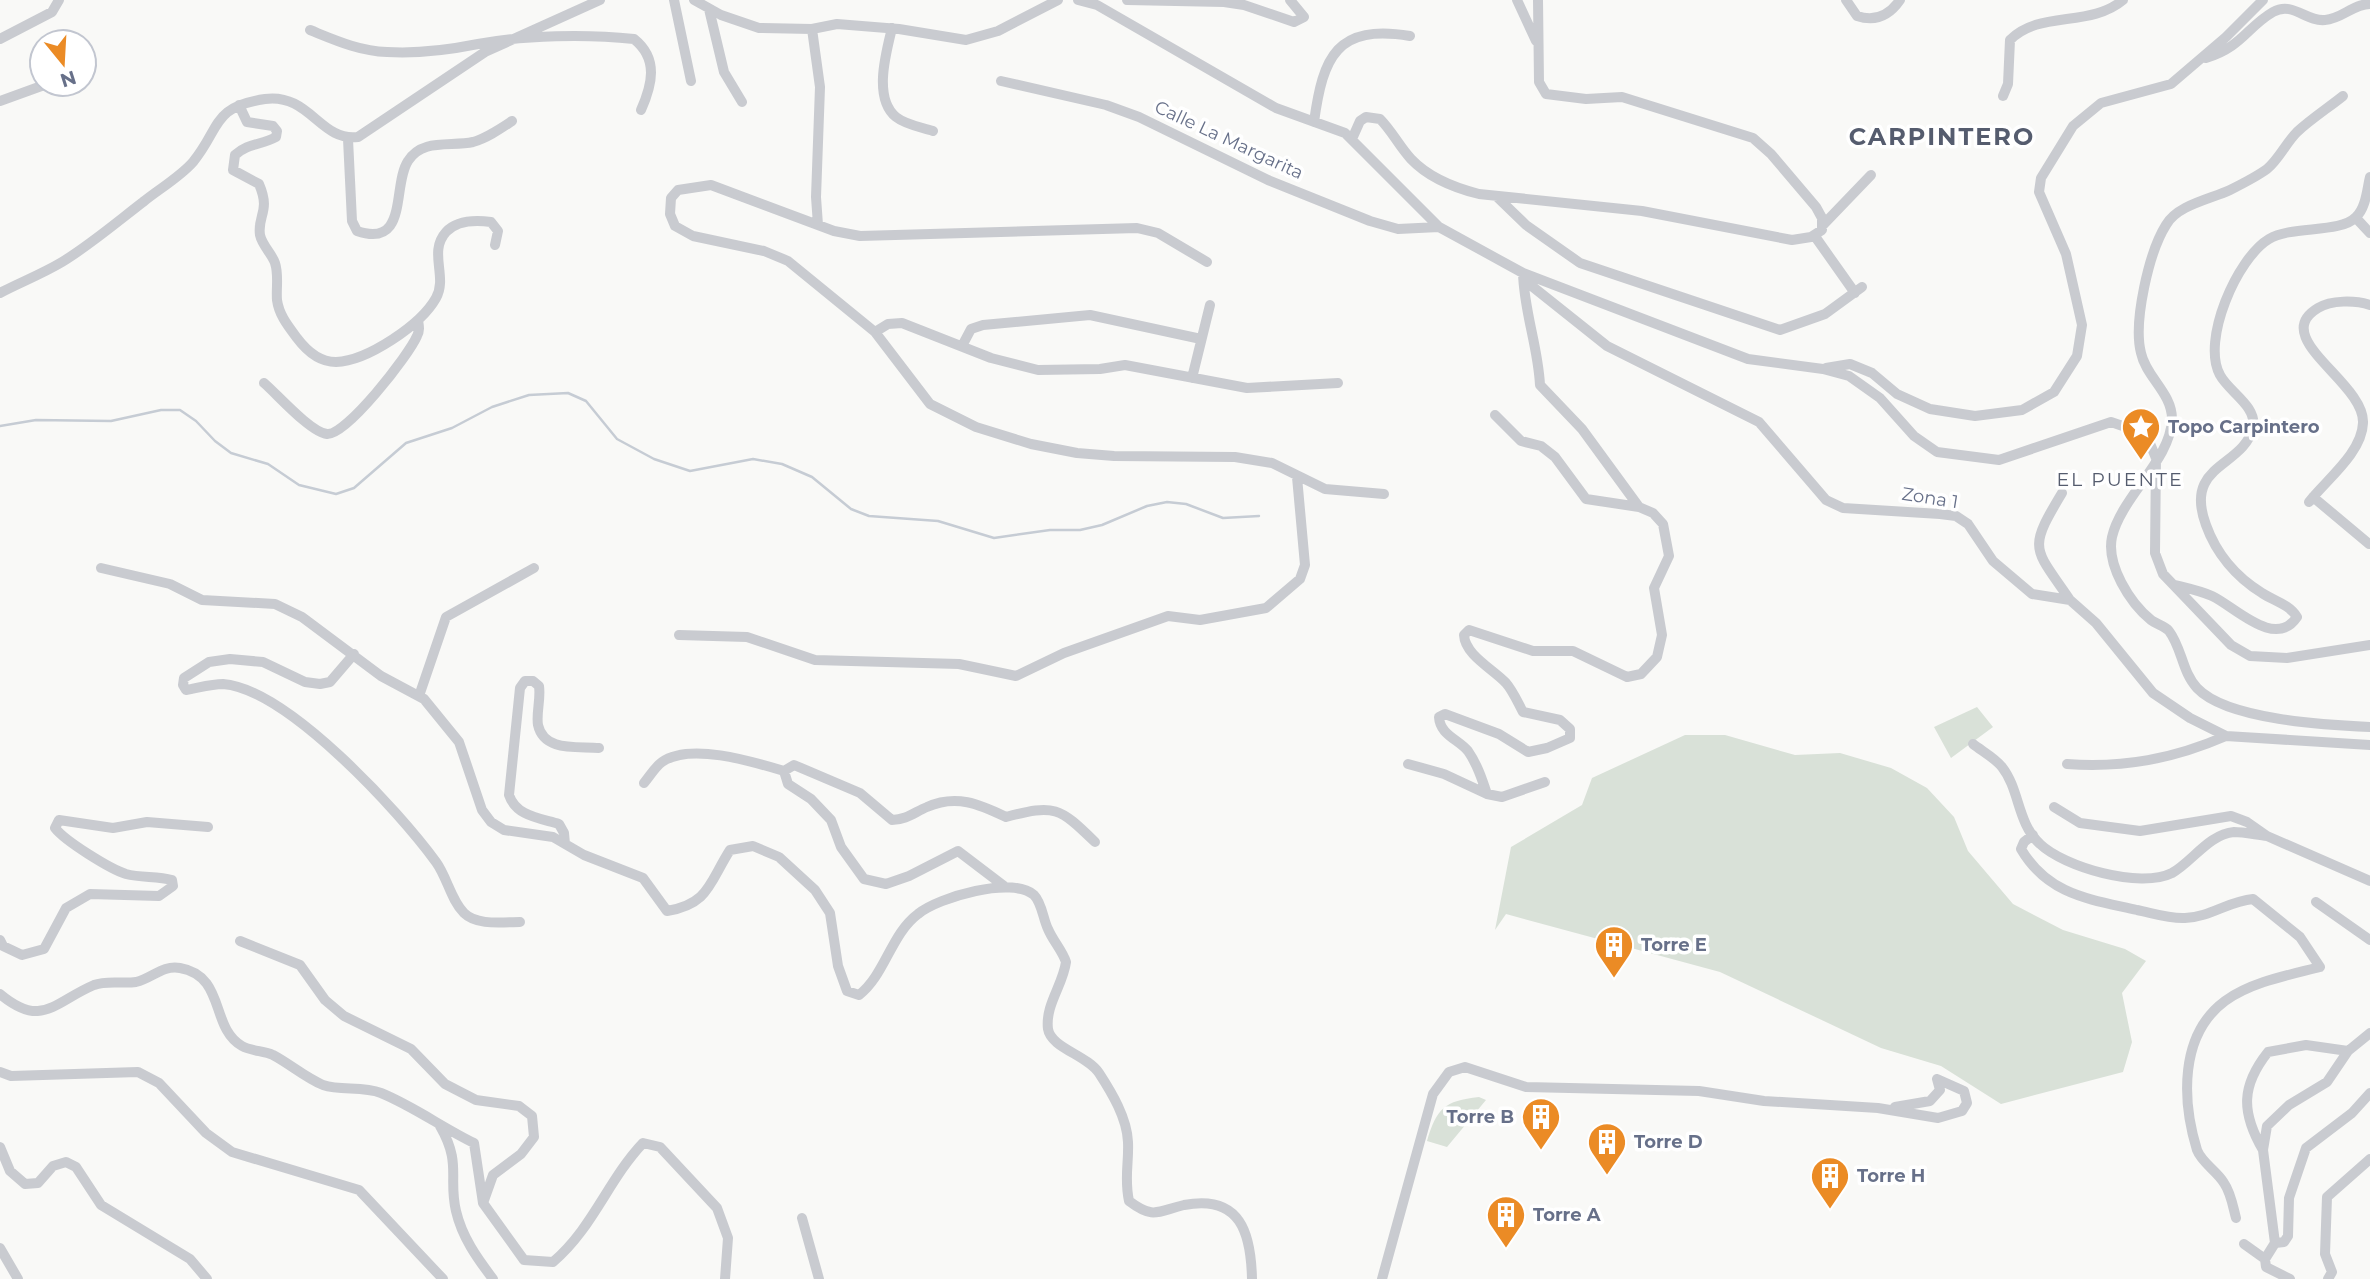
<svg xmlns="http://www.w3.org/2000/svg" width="2370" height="1279" font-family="Montserrat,sans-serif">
<rect width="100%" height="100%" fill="#f9f9f7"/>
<!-- green -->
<path fill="#d9e1d8" d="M1977,707L1993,727L1951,758L1934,727Z
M1685,735H1725L1795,755L1840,753L1891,768L1927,788L1954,817L1968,851L2013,904L2063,930L2125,949L2146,961L2122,993L2132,1042L2123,1072L2001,1104L1941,1066L1881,1048L1720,972L1506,914L1495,930L1511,847L1582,805L1592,778Z
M1479,1097L1486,1100L1447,1147L1427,1141C1437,1108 1444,1101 1479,1097Z"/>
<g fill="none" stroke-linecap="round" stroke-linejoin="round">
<!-- stream -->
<path stroke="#c6ccd4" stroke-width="2.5" d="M0,426L36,420L111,421L161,410H180L196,421L215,441L231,453L268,464L299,485L336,494L354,488L406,443L452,428L492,407L529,395L568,393L586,401L617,439L654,459L690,471L753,459L782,464L812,477L851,509L869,516L938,521L994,538L1050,530H1080L1102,525L1147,506L1167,502L1186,504L1223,518L1259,516"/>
<!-- minor -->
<path stroke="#c9cbd0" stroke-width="10" d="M674,0L691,81
M694,0L721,15L759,28L812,29L837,24L899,29L966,40L998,31L1058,0
M1078,0L1097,5L1276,108L1345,133L1439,227L1523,273L1748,359L1823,369L1849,376L1880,398L1914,436L1937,452L1999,460L2111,422L2146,434L2156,458L2155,553L2163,574L2231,645L2250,656L2287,658L2370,645
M1127,0L1224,2L1244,5L1294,22L1304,17L1290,0
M1517,0L1536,41
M1846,0L1857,16C1875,22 1889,16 1900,0
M709,9L724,72L742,102
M892,28C886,53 873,98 896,117C906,125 921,127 933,131
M812,29L820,87L816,197L818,225
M310,30C335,40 359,51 387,52C418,54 448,50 478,44C525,35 587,34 634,39C659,59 652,85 641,110
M0,39L52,12L59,0
M2206,58C2242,47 2247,27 2273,12C2293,1 2306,22 2325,20C2342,19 2353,4 2370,4
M1001,81L1106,105L1139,117L1268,180L1370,221L1398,229L1439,227
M2003,96L2008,84L2010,40C2039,10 2090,28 2123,0
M2343,96C2328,108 2311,119 2297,132C2286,143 2279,159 2267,169C2256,177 2242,184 2230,190C2211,199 2177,205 2166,225C2149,252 2133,322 2141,353C2146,377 2172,393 2172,419C2171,460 2121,497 2112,537C2106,565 2130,603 2151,620C2156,624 2165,626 2169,631C2182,648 2182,672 2197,688C2227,720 2327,725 2370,727
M0,101L47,84
M239,105L247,122L273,126L277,131L276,137C262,145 248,143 235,155L233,170L259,184C271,212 257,215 260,235C262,245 272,254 275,263C279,275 276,288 277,300C279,315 288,326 297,338C306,350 319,362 336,362C367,361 421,325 436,298C448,277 428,252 446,232C457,220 476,220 491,222L498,231L495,245
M1314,122C1323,56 1337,24 1410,36
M348,139L352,221L357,231C409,249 392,185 408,161C422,138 451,147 473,142C487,138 500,129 512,121
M1352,139L1360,121L1366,117L1380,119C1392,131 1399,146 1411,159C1428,177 1455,188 1479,194L1642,211L1792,240L1811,237L1822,230V218L1816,207L1771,154L1753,138L1622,97L1586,99L1546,94L1539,82L1538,0
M1496,196L1526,225L1580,263L1780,330L1825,314L1862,287
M2356,218L2370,233
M1822,226L1871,175
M1814,235L1855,293
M1207,262L1158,233L1137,228L860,236L834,231L711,185L678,190L671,198L670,214L675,226L693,236L764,251L788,261L875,332L930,404L976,427L1031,444L1077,453L1114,456L1235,457L1272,463L1325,489L1384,494
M1523,273C1524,312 1538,346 1540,385L1582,429L1639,507
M1523,274L1533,287L1607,346L1759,422L1826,500L1843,508L1940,514L1956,516L1968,524L1993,561L2032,594L2070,600L2096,623L2153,693L2190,718L2226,736L2370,745
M0,293C21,282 42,274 62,262C90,245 117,222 143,202C159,189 180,177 193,162C221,128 211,107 265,99C310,93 320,142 358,137L485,52L600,0
M875,332L888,324L902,323L991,358L1038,370L1100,369L1125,365L1247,388L1338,383
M962,346L971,329L983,325L1090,315L1201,339
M1826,368L1850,364L1872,373L1897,394L1930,409L1975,416L2022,410L2054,392L2077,356L2082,325L2066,254L2039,192L2041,178L2073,126L2101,103L2171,84L2226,37L2263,0
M1192,378L1210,305
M264,383C277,394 310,432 327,434C346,436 409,355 417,336C420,331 419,326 418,320
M2062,493C2027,551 2034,547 2070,600
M2313,497L2369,544
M2309,502C2326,480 2362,453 2363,423C2365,382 2268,338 2318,308C2331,300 2355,300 2370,305
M101,568L170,584L202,600L275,604L302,617L381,676L424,699L459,742L482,810L491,822L504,830L553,837L584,855L643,878L667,911C709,904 709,883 730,850L753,846L779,857L815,890L830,913L838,966L847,991L859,995C885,975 891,934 918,914C939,897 1012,876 1034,895C1042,903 1043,919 1048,929C1053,941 1062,950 1066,962C1063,985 1045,1005 1048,1029C1051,1048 1087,1055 1099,1073C1112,1093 1127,1118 1128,1142C1129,1164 1124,1178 1129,1201C1154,1220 1158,1211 1184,1205C1241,1194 1251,1234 1252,1279
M2175,585C2187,588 2201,591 2212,596C2234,606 2275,650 2297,617C2289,604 2274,601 2262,593C2236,577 2216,553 2206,525C2183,463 2244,468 2253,427C2257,406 2229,392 2220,375C2201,341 2237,258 2269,239C2292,225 2340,234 2356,217C2366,208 2367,189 2370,177
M679,635L747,637L815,660L959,664L1016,676L1064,653L1168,616L1200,620L1266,608L1300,579L1305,565L1297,477
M354,654L330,682L320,684L305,682L263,662L230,659L209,662L184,678L183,685L186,690C198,688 211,684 223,684C287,689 399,811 436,862C447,877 451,900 464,913C477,926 503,922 520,922
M419,696L446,617L534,568
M1973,744C1982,751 1995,758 2002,767C2020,790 2017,823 2040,844C2064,867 2140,889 2172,873C2192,862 2209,834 2234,832C2244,832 2257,835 2267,836
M1408,764L1444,774L1487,794L1502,797L1545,782
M2067,764C2124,768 2173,759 2226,736
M644,783C650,776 655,767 662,762C690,742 754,762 784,771
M1487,794C1482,779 1477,764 1468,751C1458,739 1440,735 1439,717L1445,714L1499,734L1528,752L1547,748L1570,738V729L1560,720L1523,712C1518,703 1513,691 1506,683C1493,669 1465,655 1464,635L1469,630L1533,651H1573L1627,677L1641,674L1657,657L1662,635L1654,588L1669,556L1663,524L1653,513L1639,507L1586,499L1555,457L1541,446L1521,441L1495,415
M2054,807L2080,823L2140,831L2231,816L2247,822L2267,836L2370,881
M2033,835L2024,842L2021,849C2048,895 2089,899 2137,910C2152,913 2170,919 2185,918C2210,917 2229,901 2253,899L2300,937L2320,967C2289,975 2251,982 2225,1001C2179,1035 2182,1101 2197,1150C2202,1163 2217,1171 2224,1183C2231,1193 2233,1207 2236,1218
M565,844L564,833L559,824C539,818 516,816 509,795L520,688L525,681H533L539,686C541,699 536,713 538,725C544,752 577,746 599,748
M1004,886L958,851L909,876L886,884L864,879L841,847L831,820L811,799L788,784L784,771L794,765L860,793L892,820C906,820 915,812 927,807C956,794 979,804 1006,817C1055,804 1059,807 1095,842
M2316,902L2370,940
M0,940L3,946L22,955L44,949L66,908L90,894L159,896L173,886L172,880C157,876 141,878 126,874C110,869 65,841 55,828L59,820L113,828L147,822L208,827
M240,941L300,965L325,1000L344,1016L411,1049L445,1084L476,1100L519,1106L532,1116L534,1137L521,1154L493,1175L483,1203L524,1260L553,1262C593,1228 608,1180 643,1143L660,1147L717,1208L728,1238L725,1279
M0,994C42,1029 54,1002 94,985C107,980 122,984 136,982C153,978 162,965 180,968C226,976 210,1028 242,1046C251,1051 264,1051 273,1055C290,1064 306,1078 323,1085C341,1091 362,1086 381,1093C413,1106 443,1128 474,1143L483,1203
M0,1072L11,1076L138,1072L159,1083L206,1133L232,1152L359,1190L443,1279
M1895,1107L1930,1101L1940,1090L1937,1079
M440,1126C462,1164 448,1177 456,1211C462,1237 477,1258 493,1279
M0,1147L10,1171L25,1184L38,1183L53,1166L66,1162L76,1167L101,1205L190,1259L207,1279
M2263,1150C2241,1112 2241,1086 2268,1052L2306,1045L2348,1051
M802,1218L819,1279
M2275,1243L2284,1242L2288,1236L2289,1198L2306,1148L2352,1113L2370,1093
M2244,1244L2265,1259L2266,1267L2290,1279
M0,1248L18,1279
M2265,1259L2275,1243L2263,1150L2267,1126L2289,1105L2327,1082L2348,1051L2370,1033
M1382,1279L1433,1094L1449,1072L1465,1067L1526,1087L1699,1091L1764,1101L1878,1108L1938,1118L1962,1111L1967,1103L1964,1091L1937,1079
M2328,1279L2332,1272L2325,1254L2327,1197L2370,1159"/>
</g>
<!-- icons -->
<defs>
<g id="sight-pin" transform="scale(2.0125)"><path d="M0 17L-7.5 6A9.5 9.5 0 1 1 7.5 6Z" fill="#eb8b25" stroke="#fff"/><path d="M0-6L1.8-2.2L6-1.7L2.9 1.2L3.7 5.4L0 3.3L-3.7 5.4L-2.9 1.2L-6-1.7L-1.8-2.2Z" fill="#fff"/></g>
<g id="building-pin" transform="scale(2.0125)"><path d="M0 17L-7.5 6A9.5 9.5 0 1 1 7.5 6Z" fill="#eb8b25" stroke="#fff"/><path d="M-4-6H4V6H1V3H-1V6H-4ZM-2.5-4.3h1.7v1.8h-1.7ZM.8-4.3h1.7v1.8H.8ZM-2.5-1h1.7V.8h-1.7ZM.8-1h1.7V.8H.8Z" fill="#fff"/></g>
</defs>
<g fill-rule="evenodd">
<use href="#sight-pin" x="2141" y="427"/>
<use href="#building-pin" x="1614" y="945"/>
<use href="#building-pin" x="1541" y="1117"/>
<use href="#building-pin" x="1607" y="1142"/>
<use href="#building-pin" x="1830" y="1176"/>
<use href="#building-pin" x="1506" y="1215"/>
</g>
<g text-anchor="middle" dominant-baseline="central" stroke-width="7" stroke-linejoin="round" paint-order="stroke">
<!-- street labels -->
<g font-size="18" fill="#677089" stroke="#fff">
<text transform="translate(1229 140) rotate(25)">Calle La Margarita</text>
<text transform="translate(1930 498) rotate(9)">Zona 1</text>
</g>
<!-- poi labels -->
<g font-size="18" font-weight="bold" fill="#677089" stroke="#fff" text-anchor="start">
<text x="2168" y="427">Topo Carpintero</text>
<text x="1641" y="945">Torre E</text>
<text x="1514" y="1117" text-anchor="end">Torre B</text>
<text x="1634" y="1142">Torre D</text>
<text x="1857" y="1176">Torre H</text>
<text x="1533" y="1215">Torre A</text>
</g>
<!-- neighbourhood labels -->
<g font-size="19" letter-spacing="2" fill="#555c6e" stroke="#fff">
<text x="2120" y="479">EL PUENTE</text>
</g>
<!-- district labels -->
<g font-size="24" font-weight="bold" letter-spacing="2" fill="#555c6e" stroke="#fff">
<text x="1942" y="136">CARPINTERO</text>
</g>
</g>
<!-- north arrow -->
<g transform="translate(63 63) rotate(162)"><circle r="33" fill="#ffffff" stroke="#c2c6d0" stroke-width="2"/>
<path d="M0-5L12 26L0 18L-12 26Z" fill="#eb8b25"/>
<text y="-10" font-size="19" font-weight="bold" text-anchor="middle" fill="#677089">N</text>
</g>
</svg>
